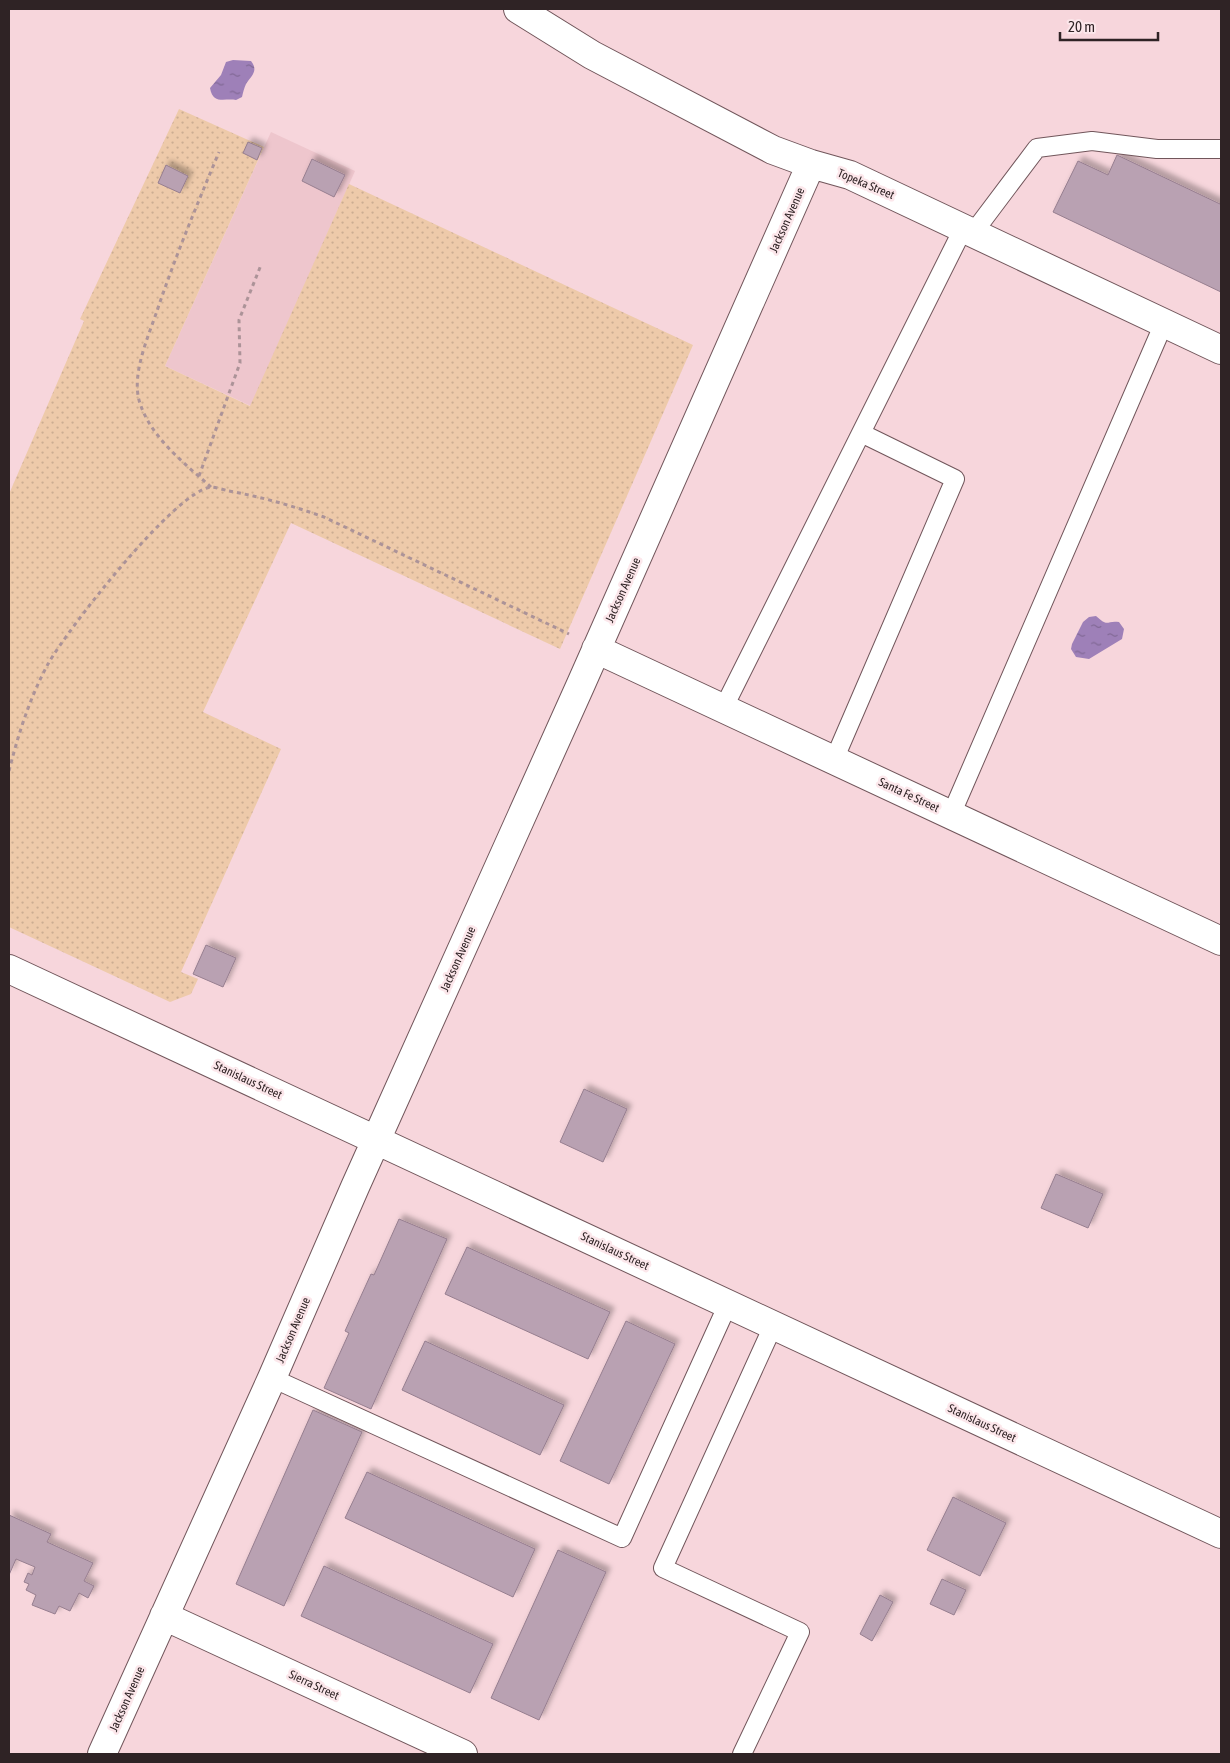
<svg xmlns="http://www.w3.org/2000/svg" width="1230" height="1763" font-family="'Asap Condensed',sans-serif">
<defs>
<pattern id="grass-dots" width="8" height="8" patternUnits="userSpaceOnUse" patternTransform="scale(1.25)"><rect width="8" height="8" fill="#eecaaa"/><path d="M2 2h.1M6 6h.1" fill="none" stroke="#ccad92" stroke-width="1.8" stroke-linecap="round"/></pattern>
<pattern id="water-ripples" width="26" height="14" patternUnits="userSpaceOnUse" patternTransform="scale(1.25)"><rect width="26" height="14" fill="#9e80b8"/><path d="M2 4q2-2 4 0t4 0M15 11q2-2 4 0t4 0" fill="none" stroke="#816895"/></pattern>
<filter id="shadow"><feDropShadow dx="4.5" dy="-4.5" stdDeviation="2.5" flood-color="#0004"/></filter>
</defs>
<rect width="100%" height="100%" fill="#f7d6dc"/>
<!-- built -->
<path fill="#eec6cd" d="M271,132L355,171L251,406L165,366Z"/>
<!-- grass -->
<path fill="url(#grass-dots)" d="M179,109L264,147L165,366L250,406L349,184L693,345L560,649L291,523L203,712L281,749L181,972L198,979L191,994L170,1002L9,927V494L84,321L80,319Z"/>
<!-- water -->
<path fill="url(#water-ripples)" d="M233,60L251,61C259,71 251,76 246,84C244,88 243,93 242,97L236,100C224,98 213,105 210,88L221,75L226,62Z
M1096,616C1109,628 1106,620 1119,622L1124,629L1122,639L1089,659L1076,657L1071,649L1072,644L1083,622L1089,617Z"/>
<!-- building -->
<path fill="#b9a1b2" stroke="#967e8f" filter="url(#shadow)" d="M248,142L262,148L257,160L243,153Z
M1117,155L1220,204L1221,202V292L1053,212L1078,161L1108,175Z
M312,159L345,175L334,197L302,181Z
M166,165L188,176L180,193L158,183Z
M206,945L236,958L223,987L193,974Z
M584,1089L627,1109L603,1162L560,1142Z
M1056,1174L1103,1194L1088,1228L1041,1208Z
M399,1219L447,1239L371,1409L324,1388L349,1333L345,1331L371,1274L374,1275Z
M467,1247L610,1312L588,1359L445,1294Z
M626,1321L675,1344L609,1484L560,1461Z
M425,1341L564,1405L540,1455L402,1390Z
M313,1410L362,1432L284,1606L236,1584Z
M367,1472L535,1549L513,1597L345,1518Z
M953,1497L1006,1523L980,1576L927,1550Z
M9,1515L51,1534L47,1542L93,1563L84,1581L94,1586L88,1598L79,1593L70,1611L59,1606L55,1614L32,1605L36,1595L26,1590L29,1584L24,1582L28,1573L32,1575L35,1567L16,1559L9,1575Z
M558,1550L606,1572L539,1720L491,1698Z
M324,1566L493,1644L470,1693L301,1616Z
M942,1579L966,1590L954,1615L930,1604Z
M880,1595L893,1602L872,1641L860,1634Z"/>
<g fill="none" stroke-linecap="round" stroke-linejoin="round">
<!-- service casing -->
<g stroke="#71565b" stroke-width="20">
<path id="service" d="M973,233L1037,148L1092,141L1157,149H1221
M723,709L963,229
M834,760L955,479L861,433
M951,815L1164,323
M272,1378L622,1538L728,1304
M742,1754L800,1632L663,1568L773,1326"/>
</g>
<!-- minor casing -->
<g stroke="#71565b" stroke-width="30">
<path id="minor" d="M518,9L592,55L773,150L811,164L850,175L1221,350
M596,649L1221,941
M9,969L1221,1534
M164,1616L463,1754
M102,1754L272,1378L355,1187L581,684L811,164"/>
</g>
<!-- path -->
<path stroke="#ac9398" stroke-width="3" stroke-dasharray="4 4" stroke-linecap="butt" d="M199,476L240,363L239,320L261,265
M211,487C184,463 149,436 139,400C132,373 148,337 157,311C175,257 197,205 219,152
M9,771C18,735 30,697 48,664C67,630 175,491 211,487C216,487 224,490 229,491C262,497 293,506 324,517L569,634"/>
<!-- service -->
<use href="#service" stroke="#fff" stroke-width="18"/>
<!-- minor -->
<use href="#minor" stroke="#fff" stroke-width="28"/>
</g>
<g text-anchor="middle" dominant-baseline="central" stroke-width="5" stroke-linejoin="round" paint-order="stroke">
<!-- street labels -->
<g font-size="12" fill="#2f2325" stroke="#fce7eb">
<text transform="translate(866 184) rotate(23)">Topeka Street</text>
<text transform="translate(787 220) rotate(-66)">Jackson Avenue</text>
<text transform="translate(623 590) rotate(-66)">Jackson Avenue</text>
<text transform="translate(909 795) rotate(25)">Santa Fe Street</text>
<text transform="translate(458 959) rotate(-66)">Jackson Avenue</text>
<text transform="translate(248 1080) rotate(25)">Stanislaus Street</text>
<text transform="translate(615 1251) rotate(25)">Stanislaus Street</text>
<text transform="translate(293 1330) rotate(-67)">Jackson Avenue</text>
<text transform="translate(982 1423) rotate(25)">Stanislaus Street</text>
<text transform="translate(314 1685) rotate(25)">Sierra Street</text>
<text transform="translate(127 1699) rotate(-66)">Jackson Avenue</text>
</g>
</g>
<!-- border -->
<rect width="1230" height="1763" fill="none" stroke="#2f2325" stroke-width="20"/>
<!-- scale -->
<path d="M1060 32v8h98v-8" fill="none" stroke="#2f2325" stroke-width="2.5"/>
<text x="1068" y="32" font-size="15" fill="#2f2325" stroke="#fce7eb" stroke-width="4" paint-order="stroke">20 m</text>
</svg>
